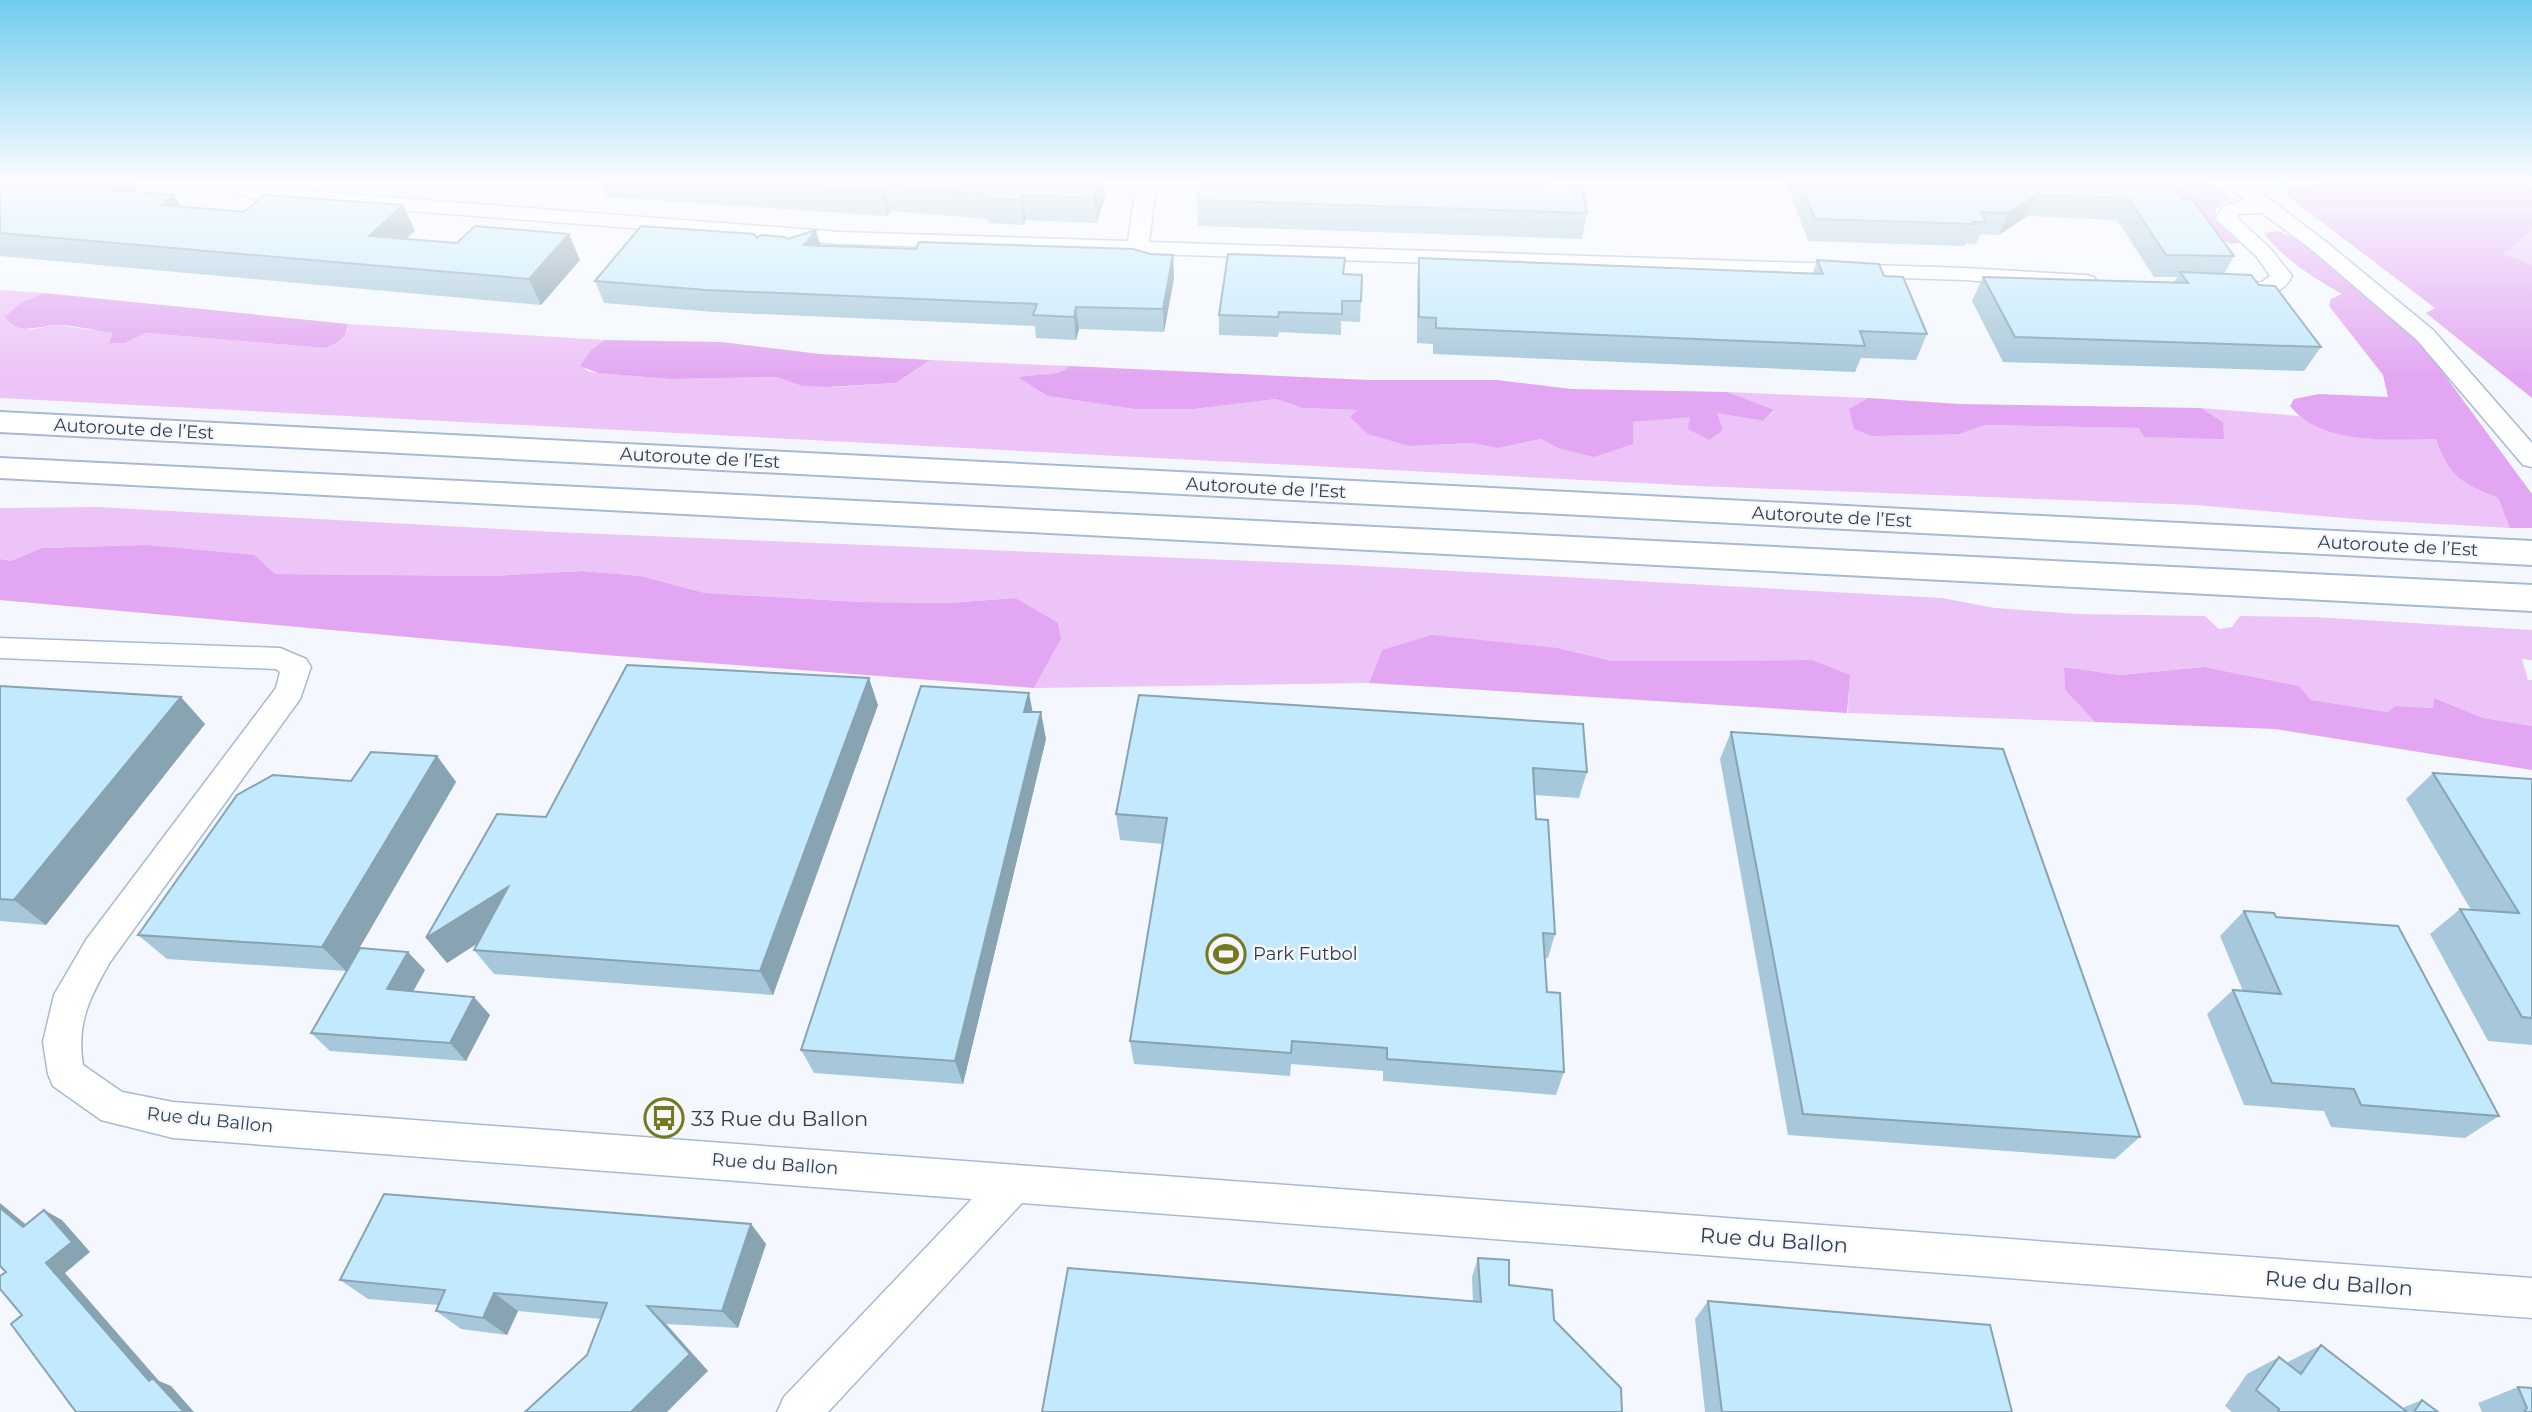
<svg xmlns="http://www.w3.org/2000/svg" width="2532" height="1412" font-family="Montserrat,sans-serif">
<rect width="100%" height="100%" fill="#f4f8fe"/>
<!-- green -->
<path fill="#edc4f7" d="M2532,229V265L2504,255L2507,251Z
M0,290L44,293L22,302L28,330L57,325L114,333L109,342L125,343L146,333L324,348L348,330V324L605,340L592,349L581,365L589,372L670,379L776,377L802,386L835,387L896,383L930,360L1070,366L1060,375H1028L1048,396L1134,409H1194L1276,399L1302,408L1358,410L1350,417L1409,446L1471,443L1498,448L1541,439L1558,448L1633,422L1717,413L1763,421L1774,411L1727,392L1868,398L1849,409L1960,434L1985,425L2140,428L2144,437L2223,422L2201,408L2299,416L2327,430L2370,439H2436C2449,478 2462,483 2498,498L2510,528L2368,520L2195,505L1698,486L0,398Z
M98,507L554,532L1348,565L1942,598L1995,608L2079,614L2205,616L2219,629L2232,627L2240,616L2313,617L2532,630V660L2522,659L2528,680H2532V726L2483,718L2434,698L2433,708L2395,706L2388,712L2311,700L2299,686L2204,667L2120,675L2064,667L2065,690L2095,722L1848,713L1849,675L1813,660L1612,661L1558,648L1382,650L1369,683L1034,688L1061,639L1015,598L949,603L860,602L705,593L641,576L583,571L492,576L274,574L144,545L42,548L11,561L0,559V508Z"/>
<!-- forest -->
<path fill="#e3a6f2" d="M2151,181H2210L2232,199L2220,204L2215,212L2217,222L2240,243L2232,244L2221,240Z
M2339,181H2532V229L2504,254L2532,265V398L2426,313L2435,308L2286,195L2282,187Z
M2278,231L2300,240L2416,336L2532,494V528H2510L2498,498C2462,483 2449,478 2436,439C2390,439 2322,446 2290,406L2294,399L2319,394L2388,397L2383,375L2329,306L2331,299L2342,294C2313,277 2284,260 2264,233Z
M44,293L348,324C347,338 336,344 324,348L146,333L125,343H109L113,333C95,331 75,325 57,325C38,326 19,336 5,317L22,302Z
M605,340L722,342L820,354L930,360L896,383L827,387L802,386L776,377L670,379L598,373L580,366L592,349Z
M1070,366L1368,380H1497L1571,389L1727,392L1774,410L1763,421L1717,413L1723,430L1709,440L1688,429L1690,417L1633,422V444L1594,457L1558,448L1541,439L1498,448L1471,443L1409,446L1368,434L1350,417L1357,410L1302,408L1276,399L1194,409H1134L1048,396L1019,378C1038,371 1053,380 1070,366Z
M1868,398L1959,404L2201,408L2223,422L2224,439L2144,437L2139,428L1985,425L1960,434L1872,436L1854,429L1849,409Z
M144,545L254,555L275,574L492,576L583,571L641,576L705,593L860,602L949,603L1015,598L1058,623L1061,639L1034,688L605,655L0,600V559L11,561L42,548Z
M1432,635L1558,648L1612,661L1813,660L1850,675L1847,713L1369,683L1382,650Z
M2064,667L2120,675L2204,667L2299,686L2311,700L2388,712L2395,706L2433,708L2434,698L2483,718L2532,726V770L2275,729L2095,722L2065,690Z"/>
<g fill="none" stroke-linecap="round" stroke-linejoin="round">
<!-- minor casing -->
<g stroke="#a7b9d5" stroke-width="3">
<path id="minor" d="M204,181H235L256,187L839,232L1128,241L1135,194L1140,181H1160L1155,194L1149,242L1964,268L2086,275L2094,277L2097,282L2094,287L2086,289L1964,280L839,244L255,199L207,185Z
M2221,181H2243L2276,204L2325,241L2433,330L2532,443V467L2523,465L2417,340L2311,249L2262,213L2238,214L2237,218L2271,249L2292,276C2281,299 2251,298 2229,293L2226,288L2229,283L2262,282L2270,276L2257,257L2216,219L2223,206L2245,200Z
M0,638L280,648L306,659L311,667L300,699L110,962C90,997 76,1023 83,1065L122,1092L173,1102L2532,1278V1318L1022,1203L828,1412H777L784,1397L972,1199L173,1138L101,1120L53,1086L48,1074L43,1042L54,995L86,940L276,688L280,672L276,669L0,658Z"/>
</g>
<!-- highway casing -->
<g stroke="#a7b9d5" stroke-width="4">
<path id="highway" d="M0,412L2532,541V565L0,432Z
M0,458L2532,585V611L0,478Z"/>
</g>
<!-- minor -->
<use href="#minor" fill="#fff" fill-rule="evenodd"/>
<!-- highway -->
<use href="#highway" fill="#fff" fill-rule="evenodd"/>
</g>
<!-- wall -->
<path fill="#a7c8da" d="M0,181H133L138,188L133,192L181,207L415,231L406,239L580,260L541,305L0,256Z
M600,181H1104L1105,197L1097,223L1026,220L1024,225L988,223L987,219L890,211L887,216L607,197Z
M1786,181H2168L2183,199L2234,256L2224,274L2259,285L2321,347L2304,371L2003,362L1972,301L1983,277L2174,282L2177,277H2154L2117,220L2027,216L1999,235L1980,234L1976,244L1966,243L1965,246L1808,241L1786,183Z
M2277,181H2313L2281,184Z
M1550,185L1587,213L1582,239L1198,226L1197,200Z
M757,238L788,239L821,246L1173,255L1174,278L1164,332L1079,329L1076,340L1036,338L1035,326L714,312L604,303L595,281Z
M1419,258L1813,273L1817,260L1884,276L1927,334L1916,360L1861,358L1855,372L1433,354V344L1417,343V283Z
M1344,274L1361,301L1360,322L1341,321V335L1279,332L1278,337L1219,335V315Z
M0,686L205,724L46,925L0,921Z
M1139,695L1587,772L1579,798L1535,795L1536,819L1555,934L1548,958H1545L1547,992L1564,1072L1556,1095L1383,1081V1071L1291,1064L1290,1076L1134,1064L1130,1041L1162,844L1120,840L1116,814Z
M878,705L773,995L494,974L474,950L477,943L447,963L546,817Z
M1032,712L1046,739L963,1084L814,1073L801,1050Z
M1731,732L2140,1137L2115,1159L1788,1135L1720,759Z
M437,756L456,782L346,971L167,959L138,935Z
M2433,773L2532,779V1045L2488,1041L2430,934L2460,909L2471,910L2406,799Z
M2244,911L2276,917L2499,1116L2465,1138L2331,1127L2324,1111L2244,1105L2207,1014L2233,990L2243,991L2220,936Z
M425,970L413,992L490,1015L466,1061L330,1051L311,1033Z
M751,1224L766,1244L738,1328L666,1324L708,1371L587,1355L601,1319L518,1311L507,1335L461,1329L436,1311L438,1305L368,1299L340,1280Z
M1478,1258L1509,1285L1554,1320L1473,1302L1472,1277Z
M1708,1301L2012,1412H1705L1695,1319Z
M2321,1345L2402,1408L2422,1400L2438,1412H2232L2225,1406L2247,1374L2279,1357L2287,1364L2288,1362Z
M2518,1387L2532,1412H2482L2478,1403Z"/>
<!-- shaded-wall -->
<path fill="#88a3b1" d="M96,181H133L138,188L103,213L86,188Z
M1100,181H1104L1105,197L1097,223L1094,198Z
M885,186L890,211L887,216L881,191Z
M174,195L190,220L161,205Z
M1022,195L1026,220L1024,225L1020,200Z
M2037,195L2027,216L1999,235L2008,213Z
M403,205L415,231L382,261L369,236Z
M816,230L822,252L804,245Z
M569,234L580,260L541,305L529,279Z
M1173,255L1174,278L1164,332L1163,309Z
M1076,307L1079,329L1076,340L1074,317Z
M869,678L878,705L773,995L760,971Z
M1029,693L1034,719L1024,712Z
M181,697L205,724L46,925L14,900Z
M1041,712L1046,739L963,1084L955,1061Z
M437,756L456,782L346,971L322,947Z
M508,887L527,912L447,963L426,938Z
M408,952L425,970L404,1007L387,989Z
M474,997L490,1015L466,1061L450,1043Z
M0,1203L41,1237L23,1227L0,1208Z
M44,1210L62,1220L90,1252L65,1273L159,1381L171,1386L194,1412H184L149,1381L46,1263Z
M751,1224L766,1244L738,1328L722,1311Z
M494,1293L518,1311L507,1335L483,1318Z
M647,1306L666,1324L708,1371L667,1412H631Z"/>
<!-- building -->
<path fill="#c2e9fd" stroke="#88a3b1" stroke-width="2" d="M0,181H96L86,188L174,195L161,205L244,212L265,195L403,205L369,236L457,243L475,226L569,234L529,279L0,233Z
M729,181H1100L1094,198L1022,195L1020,200L984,198L983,194L885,186L881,191Z
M1202,181H1549L1550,185L1582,186L1587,213L1197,200Z
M1800,181H2168L2183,199L2193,200L2234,256L2166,255L2128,198L2037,195L2008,213L1981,212L1986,222H1973L1974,224L1815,219Z
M641,226L754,234L757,238L761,235L785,237L788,239L816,230L804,245L916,249L919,242L1133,249L1150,254L1173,255L1163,309L1076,307L1074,317L1033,315L1037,304L706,290L595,281Z
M1228,254L1345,258L1343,274L1362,275L1361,301H1342V314L1279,312L1278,317L1219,315Z
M1419,258L1823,274L1817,260L1879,264L1884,276L1903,277L1927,334L1860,331L1865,346L1436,328V318L1419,317Z
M2180,272L2251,275L2259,285L2275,286L2321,347L2015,337L1983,277L2188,283Z
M627,665L869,678L760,971L474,950L508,887L426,938L497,814L546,817Z
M0,686L181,697L14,900L0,899Z
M921,686L1029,693L1024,712H1041L955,1061L801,1050Z
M1139,695L1583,724L1587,772L1533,768L1536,819L1548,820L1555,934L1543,933L1547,992L1560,993L1564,1072L1387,1059V1048L1292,1041L1291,1053L1130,1041L1167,818L1116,814Z
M1731,732L2003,749L2140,1137L1803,1114Z
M371,752L437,756L322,947L138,935L237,795L273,775L351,781Z
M2433,773L2532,779V1018L2522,1017L2460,909L2519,913Z
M2244,911L2274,913L2276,917L2398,926L2499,1116L2361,1105L2354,1089L2272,1083L2233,990L2281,994Z
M360,948L408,952L387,989L474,997L450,1043L311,1033Z
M384,1194L751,1224L722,1311L647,1306L690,1354L631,1412H525L587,1355L607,1303L494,1293L483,1318L436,1311L445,1290L340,1280Z
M0,1208L23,1227L44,1210L72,1242L46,1263L149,1381L153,1378L184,1412H76L11,1324L22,1315L0,1289V1276L6,1272L0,1266Z
M1478,1258L1509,1260V1285L1552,1290L1554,1320L1621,1388L1622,1412H1042L1068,1268L1481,1302Z
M1708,1301L1990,1325L2012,1412H1722Z
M2321,1345L2407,1412H2278L2279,1409L2256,1390L2279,1357L2301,1374Z
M2518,1387L2532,1388V1412H2524L2527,1408Z
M2422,1400L2438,1412H2414Z"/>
<!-- sky -->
<linearGradient id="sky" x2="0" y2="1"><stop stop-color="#71ccef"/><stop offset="0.48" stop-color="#fafcff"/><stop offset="1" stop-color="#fafcff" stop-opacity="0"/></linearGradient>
<rect width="2532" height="378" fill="url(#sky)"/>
<!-- icons -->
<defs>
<g id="stadium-ring" transform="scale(2.0125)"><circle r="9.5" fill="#f4f8fe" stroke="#76771e" stroke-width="1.5"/><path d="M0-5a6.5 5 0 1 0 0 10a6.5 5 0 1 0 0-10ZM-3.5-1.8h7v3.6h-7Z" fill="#76771e"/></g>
<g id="bus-ring" transform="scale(2.0125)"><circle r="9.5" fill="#f4f8fe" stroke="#76771e" stroke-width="1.5"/><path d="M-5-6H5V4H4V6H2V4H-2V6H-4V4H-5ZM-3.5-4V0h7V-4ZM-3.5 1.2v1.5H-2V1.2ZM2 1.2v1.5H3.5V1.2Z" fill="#76771e"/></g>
</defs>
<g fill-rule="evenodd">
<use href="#stadium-ring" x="1226" y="954"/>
<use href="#bus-ring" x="664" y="1118"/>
</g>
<g text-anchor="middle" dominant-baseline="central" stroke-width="5" stroke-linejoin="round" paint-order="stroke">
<!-- street labels -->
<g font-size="18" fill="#343c47" stroke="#f4f8fe">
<text transform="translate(134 429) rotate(3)">Autoroute de l’Est</text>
<text transform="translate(700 458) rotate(3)">Autoroute de l’Est</text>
<text transform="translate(1266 488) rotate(3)">Autoroute de l’Est</text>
<text transform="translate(1832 517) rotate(3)">Autoroute de l’Est</text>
<text transform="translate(2398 546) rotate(3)">Autoroute de l’Est</text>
<text transform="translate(210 1120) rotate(6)">Rue du Ballon</text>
<text transform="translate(775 1164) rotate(4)">Rue du Ballon</text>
</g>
<!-- poi labels -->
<g font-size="18" fill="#343c47" stroke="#f4f8fe" text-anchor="start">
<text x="1253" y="954">Park Futbol</text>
</g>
<!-- near-poi labels -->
<g font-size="21" fill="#343c47" stroke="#f4f8fe" text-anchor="start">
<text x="691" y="1118">33 Rue du Ballon</text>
</g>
<!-- near-street labels -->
<g font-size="21" fill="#343c47" stroke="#f4f8fe">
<text transform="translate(1774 1240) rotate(4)">Rue du Ballon</text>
<text transform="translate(2339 1283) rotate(4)">Rue du Ballon</text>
</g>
</g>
</svg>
